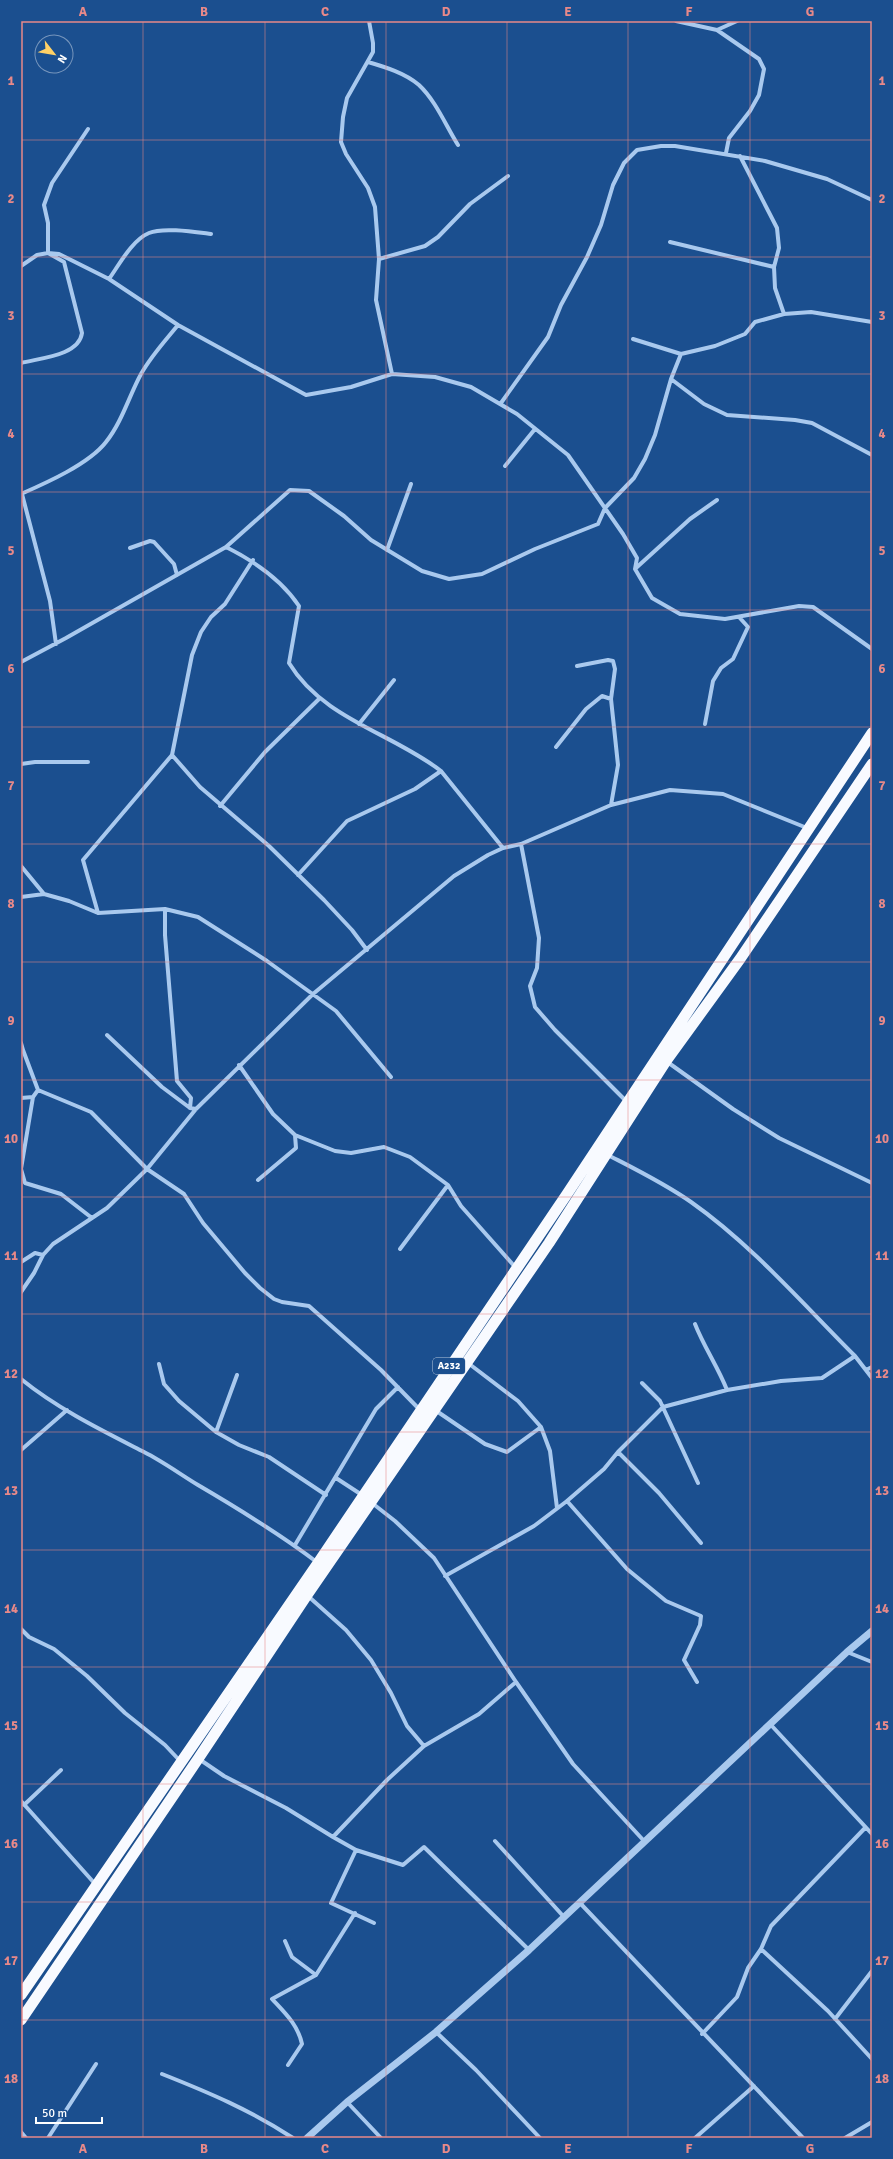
<svg xmlns="http://www.w3.org/2000/svg" width="893" height="2159" font-family="Signika,sans-serif">
<rect width="100%" height="100%" fill="#1b4f8f"/>
<g fill="none" stroke-linecap="round" stroke-linejoin="round">
<!-- minor -->
<path stroke="#a9c9ee" stroke-width="4" d="M369,21L373,43V52L347,98L343,117L341,142L346,154L368,188L375,207L379,259L376,300L392,374
M676,21L717,30L737,21
M717,30L759,59L764,69L759,95L750,111L729,138L726,153
M368,62C385,67 405,73 419,85C436,101 446,126 458,145
M740,156L777,228L779,248L774,267L775,288L784,314
M670,242L774,267
M379,259L425,246L438,237L470,204L508,176
M21,266L37,255L48,253L59,254L109,279L178,325L306,395L351,387L392,374L435,377L471,387L517,414L568,455L623,534L637,558L635,569L652,598L680,614L725,619L799,606L813,607L872,649
M109,279C119,265 132,240 149,233C163,227 195,232 211,234
M633,339L681,354
M21,363C39,358 79,356 82,333L64,262L48,253V223L44,205L52,183L88,129
M671,379L704,404L727,415L795,420L812,423L872,455
M501,403L548,337L561,305L587,257L601,225L613,185L624,163L637,150L661,146H675L765,161L827,179L872,200
M505,466L535,429
M21,494C46,483 89,464 106,442C122,422 129,396 141,374C151,356 165,341 178,325
M22,494L50,601L56,644
M226,547C254,561 282,580 299,606L289,663C323,719 392,733 441,771L503,848
M130,548L150,541L154,542L174,564L177,575
M387,550L411,484
M636,568L690,519L717,500
M21,662L66,638L226,547L290,490L309,491L344,516L371,540L422,571L449,579L482,574L535,549L598,524L605,508L634,478L645,459L655,435L671,379L681,354L715,346L745,334L755,322L784,314L811,312L872,322
M577,666L608,660L613,661L615,669L611,699
M359,724L394,680
M705,724L713,681L721,668L733,659L748,627L739,617
M556,747L586,709L602,696L611,699L618,765L611,805
M172,755L200,787L269,846L324,900L352,930L367,950
M21,764L35,762H88
M220,806L265,752L319,699
M521,844L539,938L537,968L530,986L535,1007L555,1030L627,1102
M21,866L44,894
M298,875L347,821L415,789L441,771
M21,897L44,894L69,901L98,913L165,909L198,917L267,961L336,1011L391,1077
M165,909V935L177,1081L191,1098L190,1108L196,1109
M98,913L83,860L172,755L192,655L201,632L211,617L225,604L253,560
M107,1035L162,1087L190,1108
M21,1043L23,1050
M21,1051L23,1050L38,1090L91,1112L147,1169L184,1194L203,1223L245,1273L260,1288L274,1299L282,1302L309,1306L381,1370L420,1410
M666,1061L733,1109L779,1138L872,1183
M239,1065L273,1114L295,1135L335,1151L351,1153L384,1147L410,1157L448,1185L461,1206L516,1268
M33,1097L21,1169L25,1183L61,1194L92,1218
M21,1098L33,1097L38,1090
M258,1180L296,1148L295,1135
M400,1249L448,1185
M21,1262L35,1253L43,1255L53,1244L107,1208L147,1169L196,1109L313,994L454,876L488,855L503,848L521,844L611,805L670,790L723,794L807,828
M21,1292L34,1273L43,1255
M695,1324C704,1347 718,1367 727,1390
M855,1356L872,1378
M159,1364L164,1384L179,1401L216,1432L239,1445L269,1457L326,1495
M866,1370L872,1367
M21,1379C58,1409 101,1430 144,1452C162,1461 180,1474 198,1485C239,1509 280,1534 318,1563
M642,1383L660,1401L698,1483
M435,1410L485,1444L507,1452L541,1427L518,1401L468,1363
M541,1427L550,1451L557,1508
M216,1432L237,1375
M21,1450L67,1410
M618,1452L659,1493L701,1543
M336,1478L362,1495
M567,1501L627,1569L666,1601L701,1616L700,1625L684,1660L697,1682
M372,1503L395,1521L434,1558L516,1682L573,1764L645,1842
M295,1545L376,1409L398,1387
M445,1576L534,1526L567,1501L604,1469L618,1452L663,1407L727,1390L781,1381L822,1378L855,1356C802,1303 752,1245 691,1202C664,1183 635,1169 606,1154
M308,1596L346,1630L371,1660L391,1693L407,1726L424,1746L479,1714L516,1682
M21,1629L29,1637L54,1649L87,1676L125,1713L165,1745L181,1762
M847,1652L872,1662
M771,1725L872,1834
M199,1759L224,1776L286,1808L333,1837L387,1780L424,1746
M21,1801L96,1885
M24,1805L61,1770
M333,1837L356,1850L403,1865L424,1847L529,1950
M495,1841L564,1917
M356,1850L331,1903L374,1923
M580,1903L803,2138
M285,1941L292,1957L316,1975
M761,1949L828,2011L872,2059
M835,2019L872,1971
M436,2032L476,2070L540,2138
M702,2034L737,1997L748,1968L761,1949L771,1926L865,1828
M288,2065L302,2044C298,2025 285,2013 272,1999L316,1975L355,1913
M162,2074C210,2093 250,2110 293,2138
M347,2102L381,2138
M21,2132L26,2138
M48,2138L96,2064
M695,2138L754,2086
M845,2138L872,2122"/>
<!-- tertiary -->
<path stroke="#a9c9ee" stroke-width="7" d="M307,2138L347,2102L436,2032L529,1950L847,1652L872,1631"/>
<!-- trunk -->
<path stroke="#f8faff" stroke-width="11" d="M21,1995L318,1563L567,1194L872,733
M21,2020L198,1759L307,1595L549,1243L666,1061L740,959L872,764"/>
</g>
<!-- grid -->
<path fill="none" stroke="#e88989" stroke-width="1" stroke-opacity="0.55" d="M143,21V2138M265,21V2138M386,21V2138M507,21V2138M628,21V2138M750,21V2138M21,140H872M21,257H872M21,374H872M21,492H872M21,610H872M21,727H872M21,844H872M21,962H872M21,1080H872M21,1197H872M21,1314H872M21,1432H872M21,1550H872M21,1667H872M21,1784H872M21,1902H872M21,2020H872"/>
<g text-anchor="middle" dominant-baseline="central" stroke-width="4" stroke-linejoin="round" paint-order="stroke">
<!-- shield labels -->
<rect fill="#1b4f8f" stroke="#bbcadd" stroke-width="1" x="433" y="1358" width="32" height="16" rx="3"/>
<g font-size="10" font-weight="bold" fill="#fff">
<text x="449" y="1366">A232</text>
</g>
</g>
<!-- border -->
<rect width="893" height="2159" fill="none" stroke="#1b4f8f" stroke-width="44"/>
<!-- north arrow -->
<g transform="translate(54 54) rotate(121)"><circle r="19" fill="#1b4f8f" stroke="#7695bc"/>
<path d="M0-3L7 15L0 10L-7 15Z" fill="#ffd166"/>
<text y="-6" font-size="11" font-weight="bold" text-anchor="middle" fill="#ffffff">N</text>
</g>
<!-- scale -->
<path d="M36 2117v6h66v-6" fill="none" stroke="#ffffff" stroke-width="2"/>
<text x="42" y="2117" font-size="12" fill="#ffffff" stroke="#1b4f8f" stroke-width="3" paint-order="stroke">50 m</text>
<rect x="22" y="22" width="849" height="2115" fill="none" stroke="#e88989" stroke-width="1.5"/>
<g font-size="13" text-anchor="middle" font-weight="bold" fill="#e88989">
<text x="83" y="16">A</text>
<text x="204" y="16">B</text>
<text x="325" y="16">C</text>
<text x="446" y="16">D</text>
<text x="568" y="16">E</text>
<text x="689" y="16">F</text>
<text x="810" y="16">G</text>
<text x="11" y="85">1</text>
<text x="882" y="85">1</text>
<text x="11" y="203">2</text>
<text x="882" y="203">2</text>
<text x="11" y="320">3</text>
<text x="882" y="320">3</text>
<text x="11" y="438">4</text>
<text x="882" y="438">4</text>
<text x="11" y="555">5</text>
<text x="882" y="555">5</text>
<text x="11" y="673">6</text>
<text x="882" y="673">6</text>
<text x="11" y="790">7</text>
<text x="882" y="790">7</text>
<text x="11" y="908">8</text>
<text x="882" y="908">8</text>
<text x="11" y="1025">9</text>
<text x="882" y="1025">9</text>
<text x="11" y="1143">10</text>
<text x="882" y="1143">10</text>
<text x="11" y="1260">11</text>
<text x="882" y="1260">11</text>
<text x="11" y="1378">12</text>
<text x="882" y="1378">12</text>
<text x="11" y="1495">13</text>
<text x="882" y="1495">13</text>
<text x="11" y="1613">14</text>
<text x="882" y="1613">14</text>
<text x="11" y="1730">15</text>
<text x="882" y="1730">15</text>
<text x="11" y="1848">16</text>
<text x="882" y="1848">16</text>
<text x="11" y="1965">17</text>
<text x="882" y="1965">17</text>
<text x="11" y="2083">18</text>
<text x="882" y="2083">18</text>
<text x="83" y="2153">A</text>
<text x="204" y="2153">B</text>
<text x="325" y="2153">C</text>
<text x="446" y="2153">D</text>
<text x="568" y="2153">E</text>
<text x="689" y="2153">F</text>
<text x="810" y="2153">G</text>
</g>
</svg>
